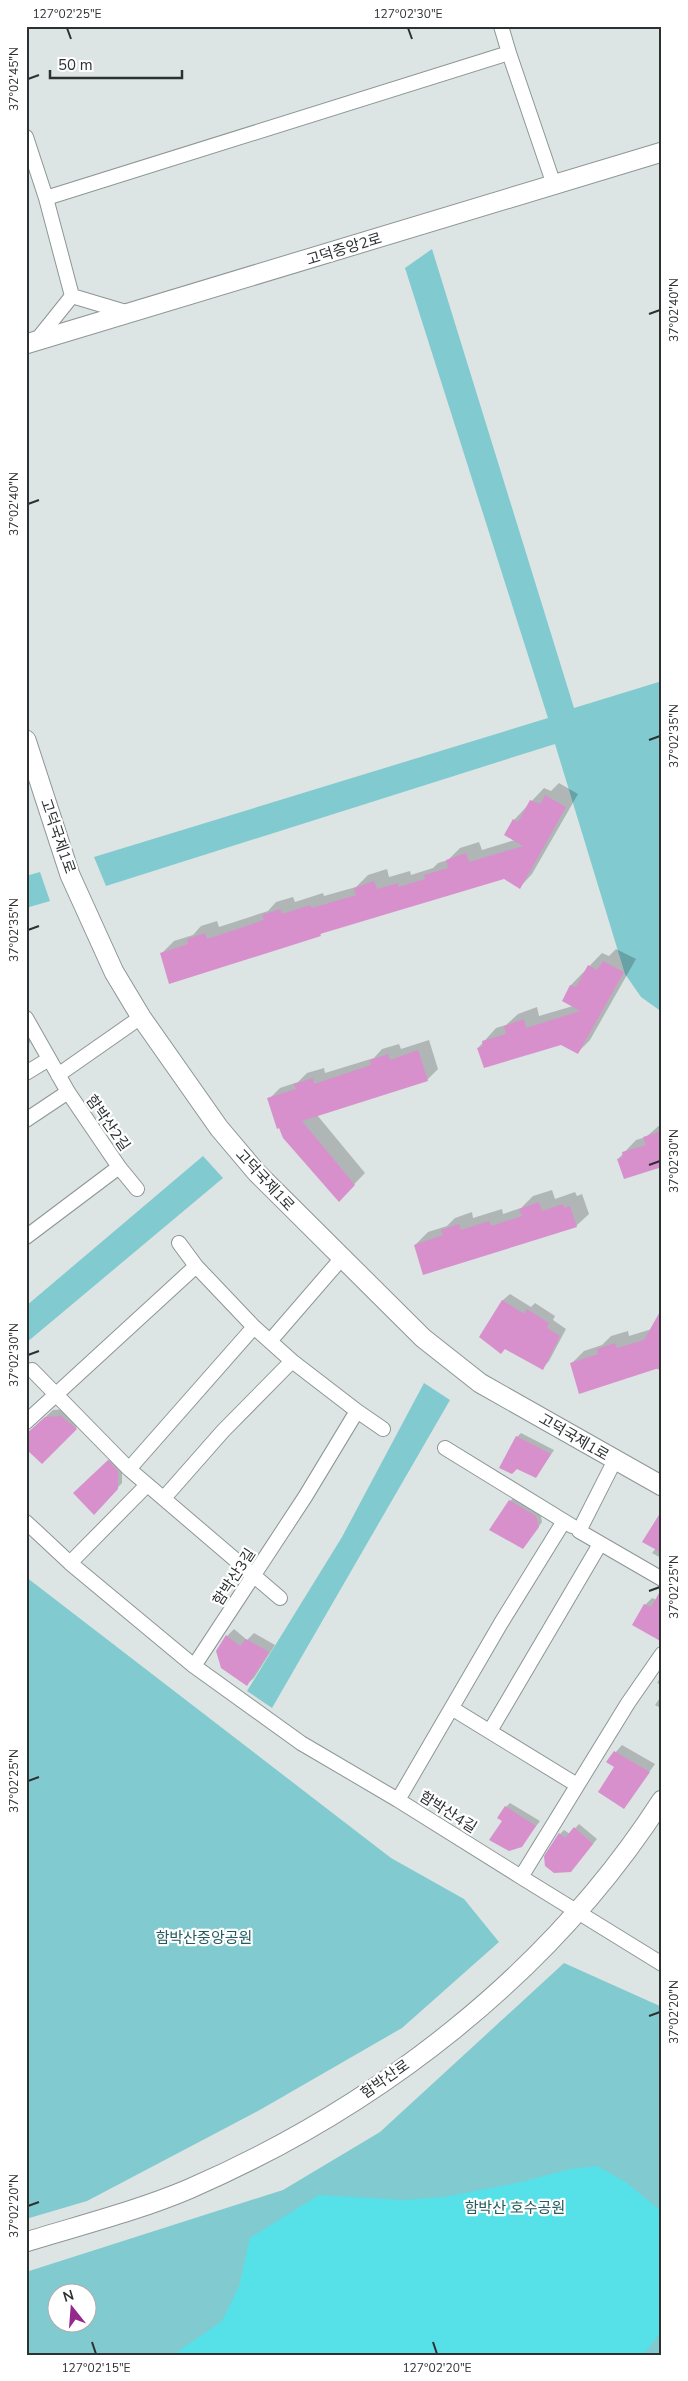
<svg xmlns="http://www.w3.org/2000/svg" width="688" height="2381" font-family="'Nunito Sans','Noto Sans KR',sans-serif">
<rect width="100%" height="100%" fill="#dce4e4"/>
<!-- green -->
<path fill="#81cbd0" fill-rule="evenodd" d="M432,249L574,708L662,681V1012L641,997L625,974L555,744L106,886L94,857L548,718L405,268Z
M40,872L50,901L26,908V876Z
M203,1156L223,1178L26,1343V1306Z
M424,1383L450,1400L272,1708L247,1691L342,1537Z
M26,1577L391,1858L464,1899L499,1942L402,2028L258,2111L87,2201L26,2219Z
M564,1963L662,2007V2355H26V2272L283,2190L380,2132ZM58,2294H88V2324H58Z"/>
<!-- water -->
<path fill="#56e0e8" d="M597,2166L627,2183L662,2212V2331L643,2355H173L222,2321L239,2286L250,2238L319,2195L404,2200L444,2197L517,2183L571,2169Z"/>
<!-- shadow -->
<path fill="#0003" d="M559,783L578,794L532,874L520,887L504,878L323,931L320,935L161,954L174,941L193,935L201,926L217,921L219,927L268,911L276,902L293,897L295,902L323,893L324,896L356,887L368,875L387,869L389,877L410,871L411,875L433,868L438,863L448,860L460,848L479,842L482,850L515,840L514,820L544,788L551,791Z
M616,949L636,959L590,1040L577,1053L562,1043L478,1048L496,1028L506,1025L518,1014L537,1007L539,1016L573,1006L564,1000L571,985L602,953L609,956Z
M26,1030L31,1039L26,1052Z
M429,1040L438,1069L427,1080L317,1115L365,1173L339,1200L269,1099L280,1088L298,1082L307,1073L324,1068L325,1073L374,1058L382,1049L399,1044L401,1049Z
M662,1123V1166L618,1159L636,1140L646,1137Z
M552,1190L555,1199L575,1192L577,1196L582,1194L589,1214L576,1226L415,1245L428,1232L447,1226L455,1218L472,1212L473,1218L502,1209L503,1214L521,1208L533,1196Z
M510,1294L531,1307L535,1303L555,1316L553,1320L566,1329L549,1361L543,1368L481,1337L503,1300Z
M662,1312V1371L655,1368L571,1364L584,1351L602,1345L611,1336L628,1331L629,1336L652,1329Z
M68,1409L83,1421L42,1462L26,1435L53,1410Z
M521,1433L554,1450L536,1477L517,1467V1437Z
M113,1456L122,1466V1483L94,1513L75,1493Z
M515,1497L540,1512L542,1522L523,1548L510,1501Z
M662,1515V1557L661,1558L652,1553L656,1548Z
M652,1598L657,1600L662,1641L633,1625L645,1605Z
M234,1629L247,1640L254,1633L275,1645L254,1678L247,1684L227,1636Z
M662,1675V1685L657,1683Z
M662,1695V1709L655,1705Z
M622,1745L655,1764L624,1807L616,1766L608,1761Z
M510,1803L540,1821L521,1846L504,1820L506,1807Z
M579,1824L597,1839L575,1866L560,1834L564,1830L570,1834Z"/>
<!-- building -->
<path fill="#d890cd" d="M545,795L566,807L520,889L504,879L320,934L321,936L169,984L160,953L188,944L187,939L205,933L207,939L264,920L262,915L280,909L282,914L310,905L312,908L356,895L354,888L374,881L377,889L398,883V887L425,879L424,875L448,868L446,860L466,853L469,862L523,846L504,835L513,819L518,822L530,800L540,804Z
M603,961L624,972L578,1054L561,1045L484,1068L477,1048L483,1046L482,1041L506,1034L504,1026L524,1019L526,1028L580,1011L562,1001L570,985L576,987L588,965L597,970Z
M418,1050L428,1081L302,1121L355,1185L339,1202L283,1138L279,1128L277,1129L267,1098L296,1089L294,1084L313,1078L314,1084L371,1065L370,1060L388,1054L390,1060Z
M662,1131V1167L624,1179L617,1159L623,1157L622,1152L646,1145L643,1137Z
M539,1202L542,1211L563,1204L564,1208L570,1206L577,1227L423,1275L414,1245L443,1235L441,1230L459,1224L461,1230L489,1221L491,1226L522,1216L519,1209Z
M502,1300L524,1314L527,1309L549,1323L547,1328L560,1336L543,1370L505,1349L501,1354L479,1337Z
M662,1308V1367L579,1394L570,1363L598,1354L597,1349L615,1343L617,1348L644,1340Z
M61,1416L77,1429L42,1464L26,1449V1434L45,1417Z
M516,1436L551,1454L536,1478L517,1469L512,1474L499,1468Z
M108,1460L118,1471V1489L94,1515L73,1493Z
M509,1500L536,1516L539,1527L523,1549L489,1530Z
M662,1510V1553L642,1542Z
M662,1588V1642L632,1625L644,1604L651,1607Z
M226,1635L240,1646L246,1639L269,1652L247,1686L221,1668L216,1651Z
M614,1751L650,1772L624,1809L598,1792L614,1767L606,1762Z
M505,1806L536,1826L522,1847L509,1851L489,1840L502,1821L497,1818Z
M574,1827L593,1844L571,1872L554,1873L545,1866L544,1856L559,1833L565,1838Z"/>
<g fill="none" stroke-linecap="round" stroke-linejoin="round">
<!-- street casing -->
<g stroke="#8e9595" stroke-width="16">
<path id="street" d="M509,53L554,185
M26,137L46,198L509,53L501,26
M46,198L72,296
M72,296L129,313
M36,341L72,296
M26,1018L68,1092L119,1167L26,1237
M26,1073L49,1059
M58,1075L141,1017
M26,1120L68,1092
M119,1167L137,1189
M179,1243L196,1266
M271,1340L341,1259
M32,1370L129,1469L280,1598
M357,1411L383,1429
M26,1422L196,1266L254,1327L292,1361L357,1411L305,1497L194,1666L70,1563L26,1522
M445,1448L572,1526
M615,1460L579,1531L662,1579
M129,1469L254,1327
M164,1498L223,1431L292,1361
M564,1521L501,1623L398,1800L521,1877L628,1703L662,1654
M70,1563L147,1485
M194,1666L301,1743L398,1800
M453,1709L577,1785
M490,1731L600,1544
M521,1877L662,1964"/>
</g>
<!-- secondary casing -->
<g stroke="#8e9595" stroke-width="21">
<path id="secondary" d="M26,344L662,152
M26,740L70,875L114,972L141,1017L219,1128L257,1173L423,1338L480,1383L662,1486
M26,2242C81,2225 137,2211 189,2189C378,2107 550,1974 662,1800"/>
</g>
<!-- street -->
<use href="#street" stroke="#fff" stroke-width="14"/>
<!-- secondary -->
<use href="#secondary" stroke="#fff" stroke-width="19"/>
</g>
<!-- ticks -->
<path fill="none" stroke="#2e3132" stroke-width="2" d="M67,28L71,39M408,28L412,39M28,79L39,75M649,314L660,310M28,504L39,500M649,740L660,736M28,930L39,926M649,1165L660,1161M28,1355L39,1351M649,1591L660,1587M28,1781L39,1777M649,2016L660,2012M28,2206L39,2202M92,2342L96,2354M433,2342L437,2354"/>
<g text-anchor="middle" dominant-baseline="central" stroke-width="4.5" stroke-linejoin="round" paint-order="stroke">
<!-- street labels -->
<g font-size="15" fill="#2e3132" stroke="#fff">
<text transform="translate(344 249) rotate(-17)">고덕중앙2로</text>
<text transform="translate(58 836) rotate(71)">고덕국제1로</text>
<text transform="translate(108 1123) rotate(55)">함박산2길</text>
<text transform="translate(265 1180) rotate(47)">고덕국제1로</text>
<text transform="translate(574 1437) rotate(30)">고덕국제1로</text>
<text transform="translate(234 1577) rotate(-57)">함박산3길</text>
<text transform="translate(448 1812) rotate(32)">함박산4길</text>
<text transform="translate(385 2079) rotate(-35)">함박산로</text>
</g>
<!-- park labels -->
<g font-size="15" fill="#225b5f" stroke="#fff">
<text x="204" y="1938">함박산중앙공원</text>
<text x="515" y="2208">함박산 호수공원</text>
</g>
</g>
<!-- border -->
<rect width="688" height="2381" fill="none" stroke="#ffffff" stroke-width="55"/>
<!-- north arrow -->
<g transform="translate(72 2308) rotate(343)"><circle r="24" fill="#ffffff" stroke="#abadad"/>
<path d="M0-4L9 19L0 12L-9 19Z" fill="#94288b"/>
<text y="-8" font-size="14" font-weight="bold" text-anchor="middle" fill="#2e3132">N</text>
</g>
<!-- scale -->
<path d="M50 70v8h132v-8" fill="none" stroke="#2e3132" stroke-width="2.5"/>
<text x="58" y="70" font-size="15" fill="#2e3132" stroke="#ffffff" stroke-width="4" paint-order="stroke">50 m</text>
<rect x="28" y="28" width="632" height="2326" fill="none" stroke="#2e3132" stroke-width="2"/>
<g font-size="12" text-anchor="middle" fill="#2e3132">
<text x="67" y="18">127°02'25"E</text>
<text x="408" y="18">127°02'30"E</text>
<text transform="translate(14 79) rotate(-90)" y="4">37°02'45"N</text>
<text transform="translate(674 310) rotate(-90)" y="4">37°02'40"N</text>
<text transform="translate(14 504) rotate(-90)" y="4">37°02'40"N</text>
<text transform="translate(674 736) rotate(-90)" y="4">37°02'35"N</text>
<text transform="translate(14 930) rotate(-90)" y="4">37°02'35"N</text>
<text transform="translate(674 1161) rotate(-90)" y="4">37°02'30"N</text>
<text transform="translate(14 1355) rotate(-90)" y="4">37°02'30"N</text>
<text transform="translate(674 1587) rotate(-90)" y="4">37°02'25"N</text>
<text transform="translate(14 1781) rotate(-90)" y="4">37°02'25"N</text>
<text transform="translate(674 2012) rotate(-90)" y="4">37°02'20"N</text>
<text transform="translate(14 2206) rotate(-90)" y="4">37°02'20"N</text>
<text x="96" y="2372">127°02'15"E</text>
<text x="437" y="2372">127°02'20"E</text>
</g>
</svg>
